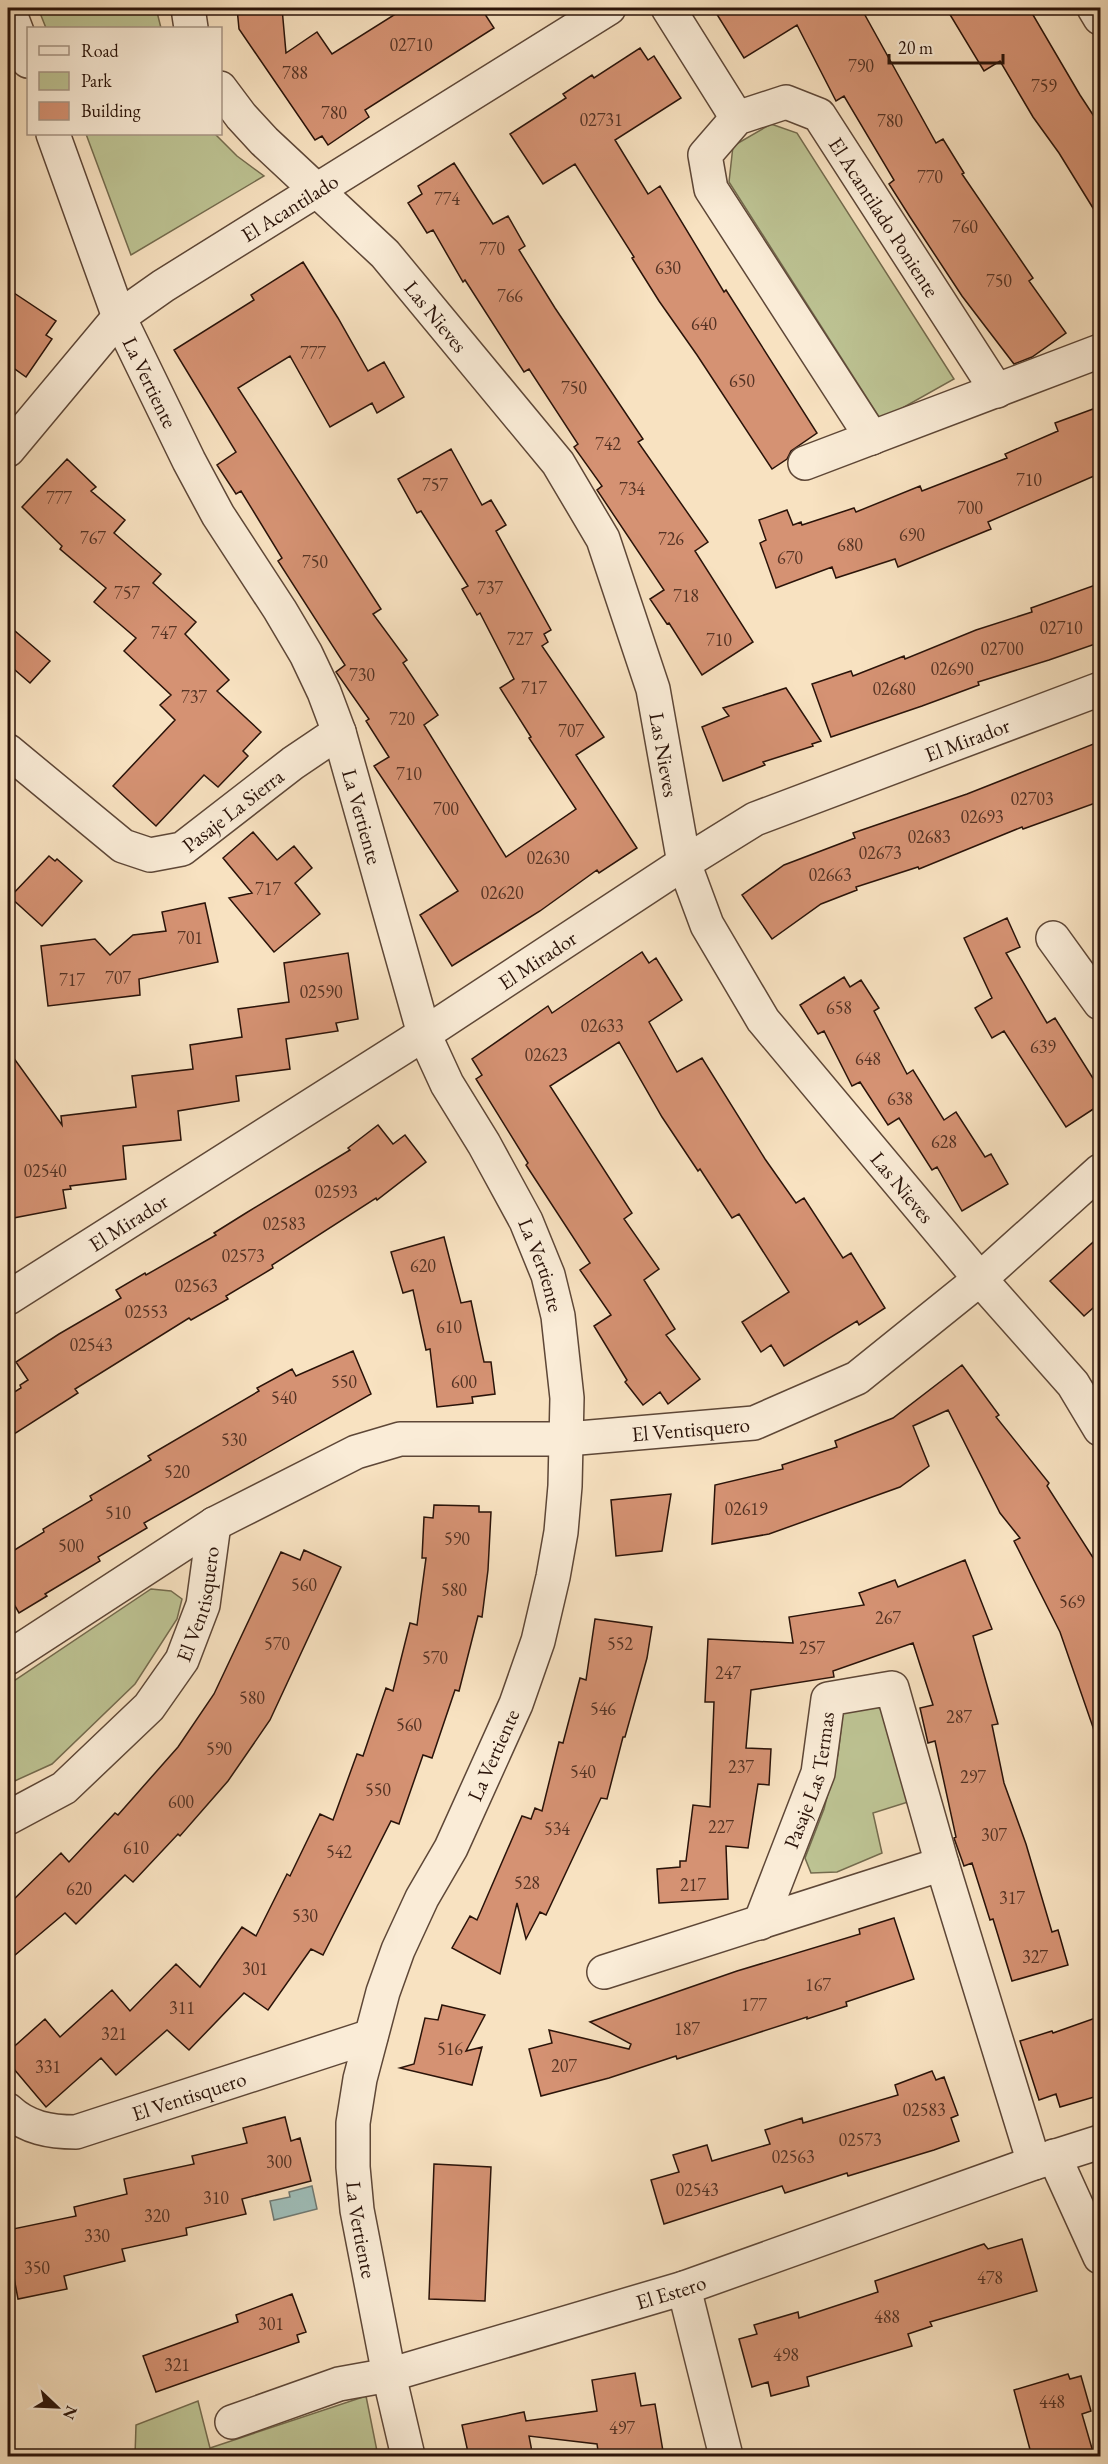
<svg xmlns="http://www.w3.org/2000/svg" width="1108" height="2464" font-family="'EB Garamond',serif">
<rect width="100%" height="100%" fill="#f8e2c1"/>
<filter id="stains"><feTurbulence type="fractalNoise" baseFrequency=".00333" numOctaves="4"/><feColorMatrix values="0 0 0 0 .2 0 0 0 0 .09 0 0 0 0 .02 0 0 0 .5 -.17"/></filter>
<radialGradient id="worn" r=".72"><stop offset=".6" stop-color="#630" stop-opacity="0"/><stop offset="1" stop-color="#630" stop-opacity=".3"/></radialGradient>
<!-- green -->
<path fill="#bdc393" stroke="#746b4e" stroke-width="1.5" d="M38,8H156L161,28H46Z
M771,124L797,133L954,379L881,420L729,182L733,146Z
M86,134H215L237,156L264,176L131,255Z
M151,1589L171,1591L182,1599L177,1619L135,1684L52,1764L8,1784V1685Z
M858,1706L878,1707L891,1719L908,1802L873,1813L882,1853L837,1872L811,1873L805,1858L824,1809L838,1754L843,1712Z
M366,2396L378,2456H135L136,2425L198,2401L210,2448Z"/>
<!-- water -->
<path fill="#9ebdb8" stroke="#707972" stroke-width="1.5" d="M312,2186L317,2209L274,2220L270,2201L290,2197L289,2192Z"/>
<!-- building -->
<path fill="#d59273" stroke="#2a1309" stroke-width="1.5" d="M237,8H282L286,53L317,32L332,54L405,8H481L494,28L365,110L369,117L328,145L322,136L315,140L239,29Z
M713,8H861L936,143L943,139L964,173L962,174L1033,278L1029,281L1066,333L1032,357L1014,364L962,296L910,217L889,184L894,180L844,96L836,101L797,25L744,58Z
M946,8H1029L1080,95L1101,127V221L1059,153L1033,117L1000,61L984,71Z
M640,48L648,60L654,56L681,98L615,140L648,194L660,186L724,292L726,290L817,433L791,451L787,459L772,469L697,355L659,301L632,258L634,257L575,164L543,184L510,134L566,98L563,94L592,75L594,78Z
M454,163L493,224L508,216L525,246L519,250L555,308L643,439L638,442L708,542L695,551L753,642L702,675L669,623L667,624L650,599L664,590L597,490L602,486L574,447L578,444L529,369L524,372L465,280L463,282L433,230L427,233L408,203L422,194L418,186Z
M303,262L338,318L368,371L384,362L404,397L377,413L372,403L330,427L290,356L238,388L381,609L373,614L407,660L403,663L438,715L424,725L506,857L576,809L529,738L531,737L500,688L514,679L480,613L477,615L462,589L468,586L421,511L417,513L398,479L451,449L482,505L491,500L506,525L496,531L551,630L544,634L548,642L542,646L604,737L576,755L637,848L599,873L597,870L540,911L452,966L420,915L458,891L374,766L389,757L366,721L369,719L336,672L345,665L278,561L282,558L241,491L236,494L217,465L236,452L174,350L254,300L251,295Z
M8,289L56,321L46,335L52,339L26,377L8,364Z
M1093,409L1101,430V473L988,522L991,529L898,567L895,559L836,578L832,567L776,588L760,543L766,540L759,520L787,510L793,525L801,522L802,525L854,508L856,512L920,486L922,491L1007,458L1005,454L1058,431L1055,423Z
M67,459L96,487L91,491L125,520L114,533L161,574L153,583L196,622L185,634L229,680L217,691L261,732L243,751L248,756L218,787L204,775L156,826L113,786L175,720L160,705L171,695L124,651L136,638L94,602L106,588L60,549L62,546L22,507Z
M1101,583V642L1049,660L978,682L979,685L922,706L831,737L812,684L851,671L853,676L904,656L905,659L976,630L1032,612L1031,608Z
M8,625L50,661L30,683L8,664Z
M786,688L821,741L812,744L813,746L763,762L765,765L723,781L702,727L729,716L723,708Z
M1101,741V801L1023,829L1022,827L919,869L918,867L856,887L857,890L821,904L772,939L742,895L784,865L855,838L853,833L967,794Z
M253,832L277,860L294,846L312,868L295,883L320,914L274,952L229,898L252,893L223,858Z
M49,856L55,861L57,859L82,881L42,926L10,897Z
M205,903L218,962L139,979L140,995L48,1006L41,946L95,939L110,955L133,935L166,931L162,912Z
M1007,918L1020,947L1006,953L1047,1023L1055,1018L1101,1091V1104L1066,1127L1004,1031L992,1038L975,1008L992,998L964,938Z
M642,952L649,963L656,958L682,1000L649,1022L677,1072L702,1058L765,1159L796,1203L804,1198L843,1258L851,1253L885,1308L859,1325L857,1321L784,1366L771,1345L761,1352L742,1322L789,1292L739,1214L732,1218L700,1169L698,1171L662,1117L619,1042L550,1086L632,1213L624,1219L659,1269L644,1280L675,1329L666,1335L700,1379L668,1404L660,1392L643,1405L625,1382L627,1380L594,1326L611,1315L580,1270L590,1263L526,1165L528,1163L476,1079L482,1075L472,1059L548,1006L552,1013Z
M348,953L358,1019L336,1023L338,1031L286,1039L290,1069L236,1076L239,1101L178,1111L181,1140L123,1146L126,1179L70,1186L71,1189L63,1190L66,1208L8,1219V1050L62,1125L61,1116L136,1107L132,1076L193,1069L190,1045L242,1037L238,1009L289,1002L284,963Z
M844,977L850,987L861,980L879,1008L874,1011L907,1074L913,1070L944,1120L956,1112L985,1157L991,1154L1008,1184L962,1211L937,1167L932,1170L899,1118L888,1125L860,1082L852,1086L824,1031L818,1034L800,1005Z
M378,1125L393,1144L405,1135L426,1162L377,1200L376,1198L272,1265L273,1268L226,1296L228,1299L191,1320L189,1318L75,1389L78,1393L8,1438V1396L21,1388L20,1385L28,1380L16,1362L59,1334L121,1298L116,1290L145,1273L146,1275L216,1235L214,1233L246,1213L350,1150L348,1148Z
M1101,1235V1301L1084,1316L1050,1281Z
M444,1237L461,1303L471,1301L484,1362H491L495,1394L472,1397L473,1403L437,1407L430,1349L426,1350L413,1290L403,1293L391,1252Z
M353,1351L371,1394L144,1523L147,1528L98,1557L100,1561L45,1594L47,1596L19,1613L8,1594V1554L44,1532L43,1529L92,1500L90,1496L151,1460L148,1456L259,1391L257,1388L292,1369L296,1376Z
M962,1365L999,1415L996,1417L1049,1483L1047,1486L1101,1570V1735L1096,1736L1060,1632L1014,1541L1020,1538L1000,1513L948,1410L913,1426L929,1466L900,1487L769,1534L712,1544L715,1485L783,1469L782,1465L837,1447L835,1441L893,1418Z
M671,1494L662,1551L616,1556L611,1500Z
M434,1505L479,1506V1512H491L488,1570L482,1617L478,1616L459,1691L455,1690L432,1758L423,1755L399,1824L391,1821L323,1955L311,1949L268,2010L244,1993L189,2050L167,2030L116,2075L101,2058L46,2107L8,2062V2052L45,2019L60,2037L112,1990L130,2011L176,1964L200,1987L242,1927L256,1936L287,1874L290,1876L320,1814L333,1820L357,1754L363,1756L386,1688L393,1691L410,1623L417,1625L426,1558H422L424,1517L433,1518Z
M304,1550L341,1567L270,1720L228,1781L180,1836L178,1834L133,1882L125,1875L76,1924L65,1913L8,1961V1905L61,1853L69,1862L115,1813L118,1815L178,1747L214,1694L281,1552L300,1560Z
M965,1560L992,1629L973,1636L998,1724L992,1725L1004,1783L1026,1844L1052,1932L1058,1930L1068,1965L1012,1981L993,1919L990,1920L972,1863L964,1866L954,1838L956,1837L935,1741L928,1743L920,1708L933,1705L913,1643L833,1671L834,1677L751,1690L746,1748L771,1749L769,1785L758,1784L748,1848L726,1846L728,1899L659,1903L657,1869L680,1867V1861H686L693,1805L710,1807L714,1702H705L708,1639L793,1643L789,1617L864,1605L859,1593L895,1580L898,1587Z
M595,1619L652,1627L647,1658L625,1737H623L607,1799L601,1798L546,1915L540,1912L526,1939L517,1903L500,1974L452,1948L470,1916L477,1920L522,1816L531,1819L535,1808L542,1811L559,1742L563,1743L580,1678L586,1680Z
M894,1918L914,1979L846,2002L847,2006L807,2019V2017L677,2059L676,2056L609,2078L541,2096L529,2049L552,2043L549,2030L629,2049L631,2044L590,2022L737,1971L860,1934L859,1929Z
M442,2005L485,2015L466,2051L482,2047L472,2085L400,2068L414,2064L425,2018L438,2020Z
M1101,2016V2095L1060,2107L1056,2094L1039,2100L1020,2041L1052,2031L1053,2033Z
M932,2071L936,2080L944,2077L958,2115L951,2118L959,2141L934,2150L848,2176L847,2173L785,2193L782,2186L664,2224L651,2180L679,2172L673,2155L707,2145L712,2161L770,2144L765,2130L802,2118L803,2123L898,2095L895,2085Z
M285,2117L291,2141L300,2138L311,2181L242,2199L246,2214L186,2228L187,2235L122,2249L125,2261L64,2276L67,2289L18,2299L8,2246V2230L76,2216L74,2207L127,2194L124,2179L194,2164L192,2156L247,2143L243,2128Z
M434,2164L491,2167L485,2301L429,2299Z
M1022,2239L1037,2291L930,2322L932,2326L908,2334L912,2346L807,2377L809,2386L771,2396L768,2382L752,2387L739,2339L757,2334L754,2325L798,2312L799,2318L878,2292L875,2281L969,2249L984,2244L988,2249Z
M292,2294L306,2332L297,2335L299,2342L156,2392L143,2356L238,2322L236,2315Z
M635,2373L641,2406L655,2404L664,2457H599L597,2444L529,2436L533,2457H469L462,2425L524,2412L526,2421L597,2411L592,2380Z
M1068,2374L1070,2379L1081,2376L1091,2411L1082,2414L1093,2452L1076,2457H1032L1014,2390Z"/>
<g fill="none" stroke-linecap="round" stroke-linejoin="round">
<!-- minor casing -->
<g stroke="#5e4737" stroke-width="36">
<g id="minor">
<path d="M8,8L28,61"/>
<path d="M188,8L191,28"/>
<path d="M668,8L737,118"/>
<path d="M1094,8L1100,18"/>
<path id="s1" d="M220,88L241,116L264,141L385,254L558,463L603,539L653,689L684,863L707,925L763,1020L980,1279L1073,1384L1100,1429"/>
<path id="s2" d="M53,134L119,317L189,461L218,515L280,610L306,654L324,692L339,732L424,1034L447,1084L484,1144L526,1221L548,1275L558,1316L567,1398L565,1486L561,1532L553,1577L538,1641L516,1704L451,1848L422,1898L398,1950L383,1992L360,2079L353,2123V2167L357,2210L389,2375L408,2456"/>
<path id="s3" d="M872,438L711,189L705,155L737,118L786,102L819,115L997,391"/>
<path id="s4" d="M8,450L119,317L163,286L609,8"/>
<path d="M805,463L1100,351"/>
<path id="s5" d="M8,751L123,846L150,855L182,849L293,763L339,732"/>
<path d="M1053,938L1100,1003"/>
<path id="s6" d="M8,1298L424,1034L684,863L755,819L1100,689"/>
<path id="s7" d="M8,1658L214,1524L356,1452L400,1439H567L754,1423L857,1378L980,1279L1100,1171"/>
<path id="s8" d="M8,1818L64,1788L149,1707L182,1660L203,1605L214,1524"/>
<path id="s9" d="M760,1923L818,1773L828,1699L892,1688L942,1864L1034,2163"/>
<path d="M604,1972L942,1864"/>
<path id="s10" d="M8,2110C27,2128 50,2132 76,2132L371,2036"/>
<path d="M1054,2156L1100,2257"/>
<path d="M684,2288L726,2456"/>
<path id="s11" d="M232,2422L339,2384L389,2375L684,2288L1034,2163L1100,2142"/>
</g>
</g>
<!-- minor -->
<use href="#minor" stroke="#faecd7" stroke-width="33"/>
</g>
<g text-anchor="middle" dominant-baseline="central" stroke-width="4.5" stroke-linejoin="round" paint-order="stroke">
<!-- number labels -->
<g font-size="18" fill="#553324">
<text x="411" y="44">02710</text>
<text x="861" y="65">790</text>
<text x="295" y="72">788</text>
<text x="1044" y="85">759</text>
<text x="334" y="112">780</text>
<text x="601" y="119">02731</text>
<text x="890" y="120">780</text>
<text x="930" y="176">770</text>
<text x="447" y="198">774</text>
<text x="965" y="226">760</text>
<text x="492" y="248">770</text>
<text x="668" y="267">630</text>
<text x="999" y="280">750</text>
<text x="510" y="295">766</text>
<text x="704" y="323">640</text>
<text x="313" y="352">777</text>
<text x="742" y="380">650</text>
<text x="574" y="387">750</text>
<text x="608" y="443">742</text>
<text x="1029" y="479">710</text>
<text x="435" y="484">757</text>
<text x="632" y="488">734</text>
<text x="59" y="497">777</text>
<text x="970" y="507">700</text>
<text x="912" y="534">690</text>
<text x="93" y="537">767</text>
<text x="671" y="538">726</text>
<text x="850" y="544">680</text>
<text x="790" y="557">670</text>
<text x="315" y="561">750</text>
<text x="490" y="587">737</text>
<text x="127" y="592">757</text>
<text x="686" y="595">718</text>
<text x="1061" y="627">02710</text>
<text x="164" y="632">747</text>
<text x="520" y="638">727</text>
<text x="719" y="639">710</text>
<text x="1002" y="648">02700</text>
<text x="952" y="668">02690</text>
<text x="362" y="674">730</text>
<text x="534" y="687">717</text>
<text x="894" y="688">02680</text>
<text x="194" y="696">737</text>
<text x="402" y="718">720</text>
<text x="571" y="730">707</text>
<text x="409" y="773">710</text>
<text x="1032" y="798">02703</text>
<text x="446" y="808">700</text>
<text x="982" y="816">02693</text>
<text x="929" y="836">02683</text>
<text x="880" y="852">02673</text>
<text x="548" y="857">02630</text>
<text x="830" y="874">02663</text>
<text x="268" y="888">717</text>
<text x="502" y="892">02620</text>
<text x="190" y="937">701</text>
<text x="118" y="977">707</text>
<text x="72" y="979">717</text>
<text x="321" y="991">02590</text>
<text x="839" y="1007">658</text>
<text x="602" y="1025">02633</text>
<text x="1043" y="1046">639</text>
<text x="546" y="1054">02623</text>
<text x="868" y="1058">648</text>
<text x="900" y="1098">638</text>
<text x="944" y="1141">628</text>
<text x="45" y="1170">02540</text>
<text x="336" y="1191">02593</text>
<text x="284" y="1223">02583</text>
<text x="243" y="1255">02573</text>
<text x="423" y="1265">620</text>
<text x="196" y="1285">02563</text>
<text x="146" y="1311">02553</text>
<text x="449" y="1326">610</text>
<text x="91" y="1344">02543</text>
<text x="344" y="1381">550</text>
<text x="464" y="1381">600</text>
<text x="284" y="1397">540</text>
<text x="234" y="1439">530</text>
<text x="177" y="1471">520</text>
<text x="746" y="1508">02619</text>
<text x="118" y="1512">510</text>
<text x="457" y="1538">590</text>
<text x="71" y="1545">500</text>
<text x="304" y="1584">560</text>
<text x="454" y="1589">580</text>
<text x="1072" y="1601">569</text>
<text x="888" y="1617">267</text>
<text x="277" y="1643">570</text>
<text x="620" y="1643">552</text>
<text x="812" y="1647">257</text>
<text x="435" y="1657">570</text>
<text x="728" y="1672">247</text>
<text x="252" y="1697">580</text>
<text x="603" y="1708">546</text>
<text x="959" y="1716">287</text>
<text x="409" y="1724">560</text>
<text x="219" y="1748">590</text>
<text x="741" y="1766">237</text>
<text x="583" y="1771">540</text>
<text x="973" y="1776">297</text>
<text x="378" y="1789">550</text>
<text x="181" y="1801">600</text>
<text x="721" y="1826">227</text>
<text x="557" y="1828">534</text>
<text x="994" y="1834">307</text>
<text x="136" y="1847">610</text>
<text x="339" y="1851">542</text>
<text x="527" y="1882">528</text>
<text x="693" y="1884">217</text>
<text x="79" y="1888">620</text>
<text x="1012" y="1897">317</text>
<text x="305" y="1915">530</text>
<text x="1035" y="1956">327</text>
<text x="255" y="1968">301</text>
<text x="818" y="1984">167</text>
<text x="754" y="2004">177</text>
<text x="182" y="2007">311</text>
<text x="687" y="2028">187</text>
<text x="114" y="2033">321</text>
<text x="450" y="2048">516</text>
<text x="564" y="2065">207</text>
<text x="48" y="2066">331</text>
<text x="924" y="2109">02583</text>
<text x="860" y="2139">02573</text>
<text x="793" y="2156">02563</text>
<text x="279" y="2161">300</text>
<text x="697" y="2189">02543</text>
<text x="216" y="2197">310</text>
<text x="157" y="2215">320</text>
<text x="97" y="2235">330</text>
<text x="37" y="2267">350</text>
<text x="990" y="2277">478</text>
<text x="887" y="2316">488</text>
<text x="271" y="2323">301</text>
<text x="786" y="2354">498</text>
<text x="177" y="2364">321</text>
<text x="1052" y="2401">448</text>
<text x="622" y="2427">497</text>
</g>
<!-- street labels -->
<g font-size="21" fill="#2a1309" stroke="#faecd7">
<text stroke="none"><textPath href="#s4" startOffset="376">El Acantilado</textPath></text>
<text stroke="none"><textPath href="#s3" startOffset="588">El Acantilado Poniente</textPath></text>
<text stroke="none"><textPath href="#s1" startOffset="315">Las Nieves</textPath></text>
<text stroke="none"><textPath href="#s2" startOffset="267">La Vertiente</textPath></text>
<text stroke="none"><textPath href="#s6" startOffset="1114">El Mirador</textPath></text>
<text stroke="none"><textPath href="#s1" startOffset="819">Las Nieves</textPath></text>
<text stroke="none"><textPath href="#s5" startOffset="274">Pasaje La Sierra</textPath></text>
<text stroke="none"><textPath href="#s2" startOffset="753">La Vertiente</textPath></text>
<text stroke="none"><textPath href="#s6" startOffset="628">El Mirador</textPath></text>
<text stroke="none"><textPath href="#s1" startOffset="1323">Las Nieves</textPath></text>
<text stroke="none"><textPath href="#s6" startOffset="142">El Mirador</textPath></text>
<text stroke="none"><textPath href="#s2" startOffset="1239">La Vertiente</textPath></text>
<text stroke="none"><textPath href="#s7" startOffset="742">El Ventisquero</textPath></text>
<text stroke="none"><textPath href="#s8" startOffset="297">El Ventisquero</textPath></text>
<text transform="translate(493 1755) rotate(-66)">La Vertiente</text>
<text stroke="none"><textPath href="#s9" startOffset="152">Pasaje Las Termas</textPath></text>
<text stroke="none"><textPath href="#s10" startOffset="192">El Ventisquero</textPath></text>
<text stroke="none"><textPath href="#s2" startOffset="2247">La Vertiente</textPath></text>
<text stroke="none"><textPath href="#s11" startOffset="458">El Estero</textPath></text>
</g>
</g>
<!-- margin -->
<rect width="1108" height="2464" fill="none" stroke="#f8e2c1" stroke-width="30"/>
<rect x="9" y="9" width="1090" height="2446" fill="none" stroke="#2a1309" stroke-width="3"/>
<rect x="15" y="15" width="1078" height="2434" fill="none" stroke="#2a1309" stroke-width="1.5"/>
<!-- legend -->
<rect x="27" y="27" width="195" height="108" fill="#faecd7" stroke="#a79585" stroke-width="1.5"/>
<rect x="39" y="46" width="30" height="9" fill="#faecd7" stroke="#a79585" stroke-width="1.5"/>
<text x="81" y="57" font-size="18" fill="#2a1309">Road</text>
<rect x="39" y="72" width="30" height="18" fill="#bdc393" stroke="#a79585" stroke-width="1.5"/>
<text x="81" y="87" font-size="18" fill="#2a1309">Park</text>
<rect x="39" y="102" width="30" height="18" fill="#d59273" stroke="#a79585" stroke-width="1.5"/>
<text x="81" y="117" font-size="18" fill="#2a1309">Building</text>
<!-- north arrow -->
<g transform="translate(57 2407) rotate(113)" stroke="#faecd7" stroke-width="4.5" paint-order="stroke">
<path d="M0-4.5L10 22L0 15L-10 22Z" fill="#2a1309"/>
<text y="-9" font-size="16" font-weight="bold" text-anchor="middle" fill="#2a1309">N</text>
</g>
<!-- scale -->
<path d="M889 54v9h114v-9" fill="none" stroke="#2a1309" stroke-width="3"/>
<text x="898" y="54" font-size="18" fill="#2a1309" stroke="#faecd7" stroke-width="4.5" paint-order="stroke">20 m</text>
<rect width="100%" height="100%" filter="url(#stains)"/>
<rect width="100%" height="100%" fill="url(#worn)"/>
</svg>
